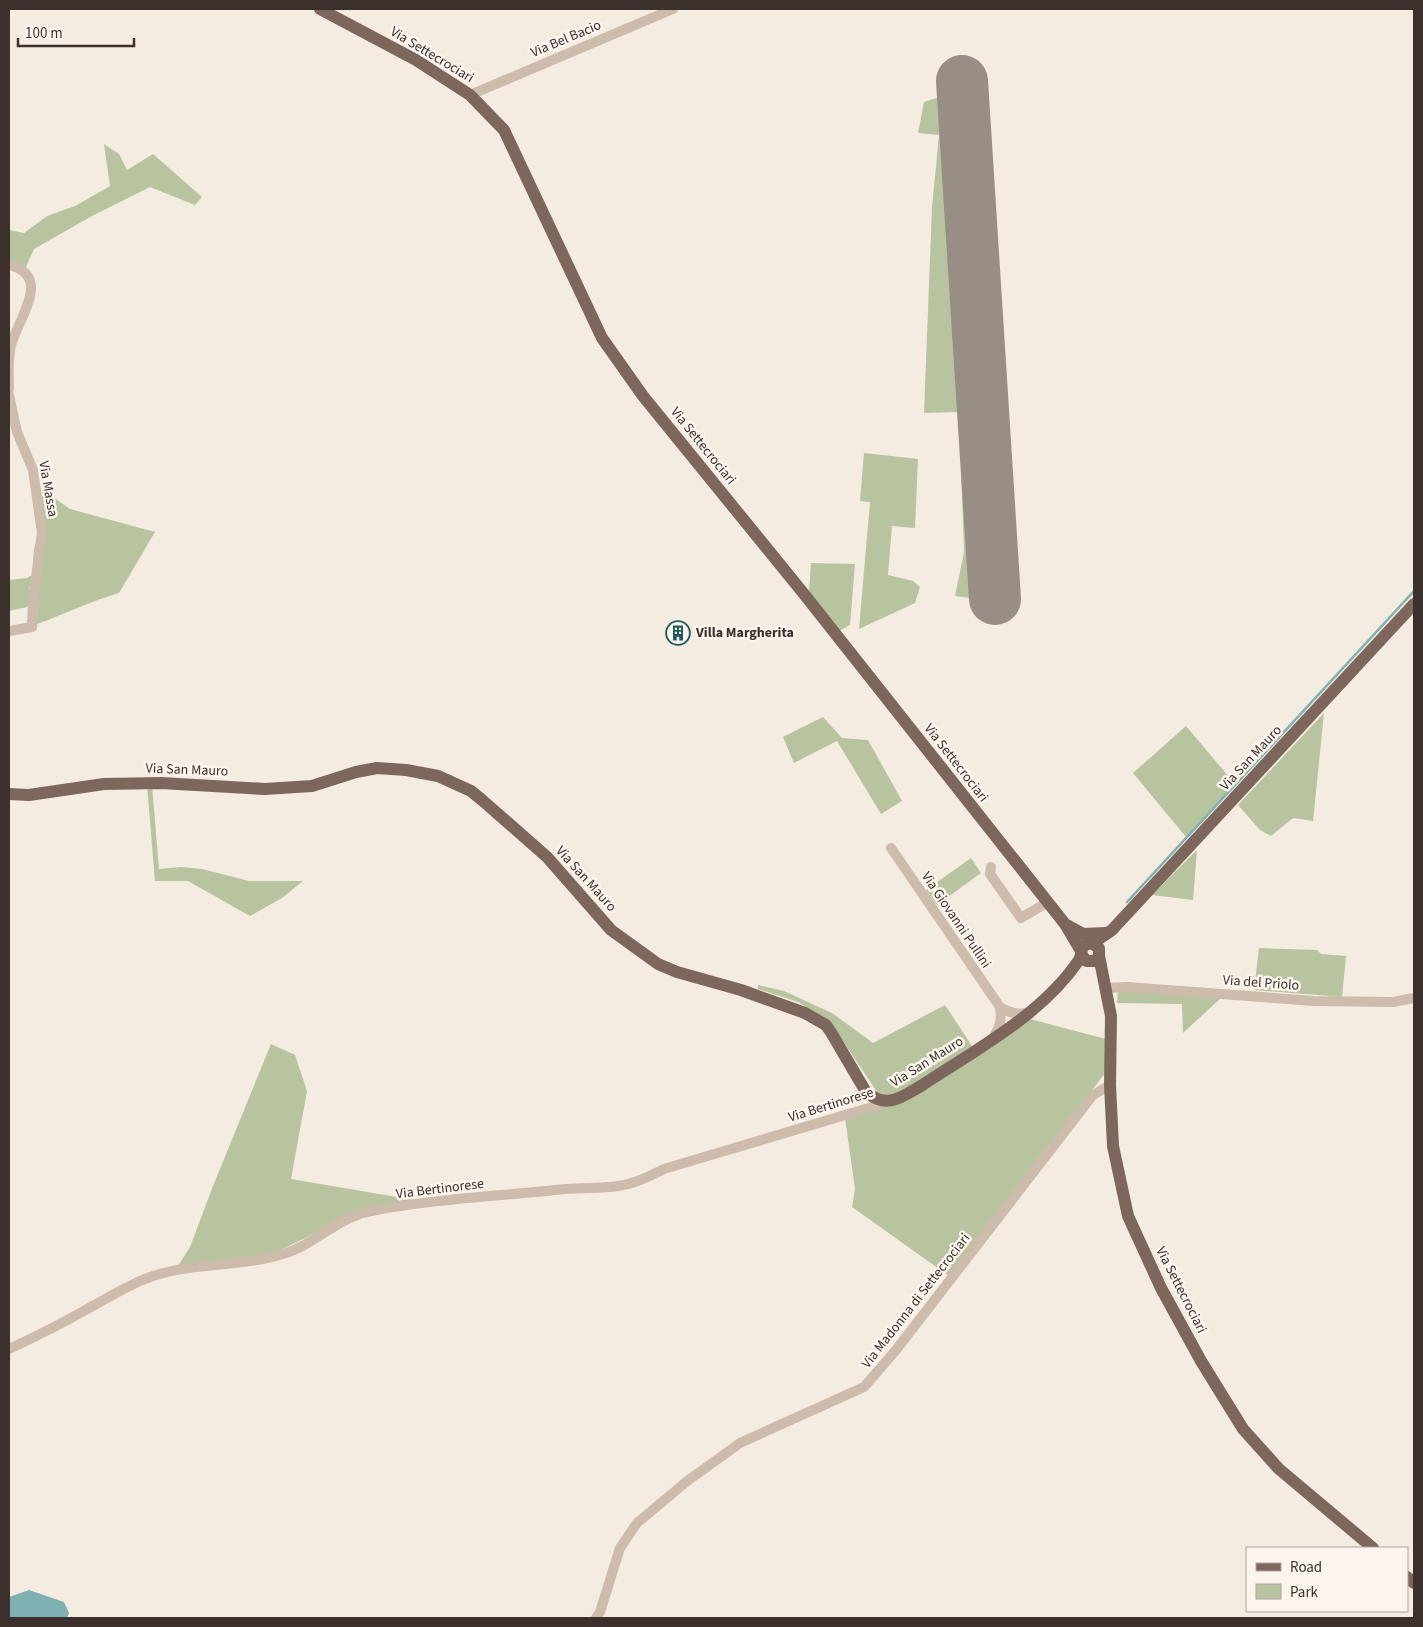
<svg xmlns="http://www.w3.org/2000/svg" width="1423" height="1627" font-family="'Source Sans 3',sans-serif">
<rect width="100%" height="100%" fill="#f4ebe1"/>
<!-- green -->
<path fill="#b8c4a0" d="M955,82L959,207L986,600L955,596L964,552L959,412L924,413L932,207L939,135L918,133L924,102L942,96L945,86Z
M104,144L119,154L127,170L153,154L202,197L195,205L150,187L92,216L34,249L25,269L9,261V230L24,233L47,216L75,206L110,186Z
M864,453L918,459L915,528L892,526L888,575L913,581L920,587L915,603L859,629L870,502L860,501Z
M50,495L70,509L155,532L119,593C91,601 65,614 37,624L40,496Z
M39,532L40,534L29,590L32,606L9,611V580L27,578L32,575L34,549Z
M811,563L855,564L850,625L839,631L809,591Z
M1324,713L1313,821L1293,818L1271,836L1260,830L1238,805Z
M823,717L842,738L868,740L902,801L881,814L837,741L794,763L783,737Z
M1186,726L1235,784L1186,837L1133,773Z
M147,785H152L159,869L181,867L202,869L249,881H303L282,898L250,916L188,881H155Z
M1197,850L1193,900L1152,895Z
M971,858L981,873L937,905L926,890Z
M1259,948L1317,950L1321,954L1346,956L1342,997L1254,990Z
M758,985L784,991L832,1013L873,1043L945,1005L972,1046L907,1091L891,1097L877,1092L829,1020L798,1002L758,989Z
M1118,990L1222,997L1183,1033L1182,1004L1117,1003Z
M1030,1019L1106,1039V1072L949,1276L852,1207L855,1189L845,1118L897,1103Z
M271,1044L295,1055L307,1091L291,1179L420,1201L363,1210L266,1257L178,1266L190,1247L213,1186Z"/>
<!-- water -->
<path fill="#7fb0b2" d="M29,1590L64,1602L69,1613L67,1618H9V1597Z"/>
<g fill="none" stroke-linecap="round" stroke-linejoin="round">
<!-- stream -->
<path stroke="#7fb0b2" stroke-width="2.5" d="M1127,902L1414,591"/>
<!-- runway -->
<path stroke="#988e86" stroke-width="52" d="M962,81L995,599"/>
<!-- minor -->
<path stroke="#cdbbac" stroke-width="10" d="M470,95L673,9
M9,265C52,275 20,317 12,342C7,356 9,374 9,389
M9,395L17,432L33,470L42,533L33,600L32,627L9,631
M891,848L1000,1007C1002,1020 1000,1027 993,1038
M991,867L990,874L1021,918L1048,902
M1106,988L1127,987L1314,1001L1393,1002L1414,998
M1000,1007C1010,1014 1018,1014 1030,1013
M9,1349C37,1336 63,1323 89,1308C110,1297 131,1283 153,1276C196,1262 242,1267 283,1254C314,1245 336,1219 367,1212C430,1199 501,1196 566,1189C583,1187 601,1189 618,1186C634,1184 650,1176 664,1169L889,1102
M596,1618L600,1612L620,1548L637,1523L686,1482L740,1443L864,1387L896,1350L1093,1095L1110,1085"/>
<!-- major -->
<path stroke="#7d675c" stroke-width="12" d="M320,9L416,60L470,95L504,130L602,338L643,396L804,594L1065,924L1081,951
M9,794L29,795L104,784L161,783L265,789L312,786L356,772L377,768L406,770L438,776L471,791L482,800L547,857L611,930L658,964L677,972L741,990L805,1013L826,1025L832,1034L866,1092C887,1109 900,1098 921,1086C975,1050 1042,1015 1079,960C1082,955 1081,951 1083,946L1091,943L1099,948V956L1095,961H1086L1082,955
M1065,924L1083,934L1105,933
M1093,943L1112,930L1414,604
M1099,956L1111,1016L1110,1085L1113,1146L1128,1216L1161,1288L1201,1361L1243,1429L1279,1469L1373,1548
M1407,1577L1414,1583"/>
</g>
<!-- icons -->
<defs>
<g id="building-ring" transform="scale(1.25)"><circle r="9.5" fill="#fbf5ee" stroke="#1f5a5e" stroke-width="1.5"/><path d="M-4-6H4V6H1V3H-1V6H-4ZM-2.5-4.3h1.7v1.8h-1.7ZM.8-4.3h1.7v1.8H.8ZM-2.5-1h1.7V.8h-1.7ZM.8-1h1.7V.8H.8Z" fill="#1f5a5e"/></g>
</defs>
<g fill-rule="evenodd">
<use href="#building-ring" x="678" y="633"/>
</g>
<g text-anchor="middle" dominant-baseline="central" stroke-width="5" stroke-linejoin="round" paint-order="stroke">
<!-- street labels -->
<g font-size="14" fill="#3b302b" stroke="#fbf5ee">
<text transform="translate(566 39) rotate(-23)">Via Bel Bacio</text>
<text transform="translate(432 55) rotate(31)">Via Settecrociari</text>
<text transform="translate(703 446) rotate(51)">Via Settecrociari</text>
<text transform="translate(48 489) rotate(80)">Via Massa</text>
<text transform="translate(1251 758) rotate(-47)">Via San Mauro</text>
<text transform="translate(956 763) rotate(52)">Via Settecrociari</text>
<text transform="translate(187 770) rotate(2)">Via San Mauro</text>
<text transform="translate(586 879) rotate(48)">Via San Mauro</text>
<text transform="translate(956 920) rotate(56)">Via Giovanni Pullini</text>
<text transform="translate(1261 983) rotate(4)">Via del Priolo</text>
<text transform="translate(927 1062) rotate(-32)">Via San Mauro</text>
<text transform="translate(831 1105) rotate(-17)">Via Bertinorese</text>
<text transform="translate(440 1189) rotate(-7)">Via Bertinorese</text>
<text transform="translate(1181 1290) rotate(63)">Via Settecrociari</text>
<text transform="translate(916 1301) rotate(-52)">Via Madonna di Settecrociari</text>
</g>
<!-- poi labels -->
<g font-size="14" font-weight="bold" fill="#3b302b" stroke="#fbf5ee" text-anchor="start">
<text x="696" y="633">Villa Margherita</text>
</g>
</g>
<!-- border -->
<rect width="1423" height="1627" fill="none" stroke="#3b302b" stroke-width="20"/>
<!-- legend -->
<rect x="1246" y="1547" width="162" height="65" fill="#fbf5ee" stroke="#aea6a0"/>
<rect x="1256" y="1563" width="25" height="8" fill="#7d675c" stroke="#aea6a0"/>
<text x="1290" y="1572" font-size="15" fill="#3b302b">Road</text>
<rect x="1256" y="1584" width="25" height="15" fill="#b8c4a0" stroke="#aea6a0"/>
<text x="1290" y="1597" font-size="15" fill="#3b302b">Park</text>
<!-- scale -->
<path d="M18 38v8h116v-8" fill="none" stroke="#3b302b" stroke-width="2.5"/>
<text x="25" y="38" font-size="15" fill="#3b302b" stroke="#fbf5ee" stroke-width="4" paint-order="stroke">100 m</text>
</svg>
